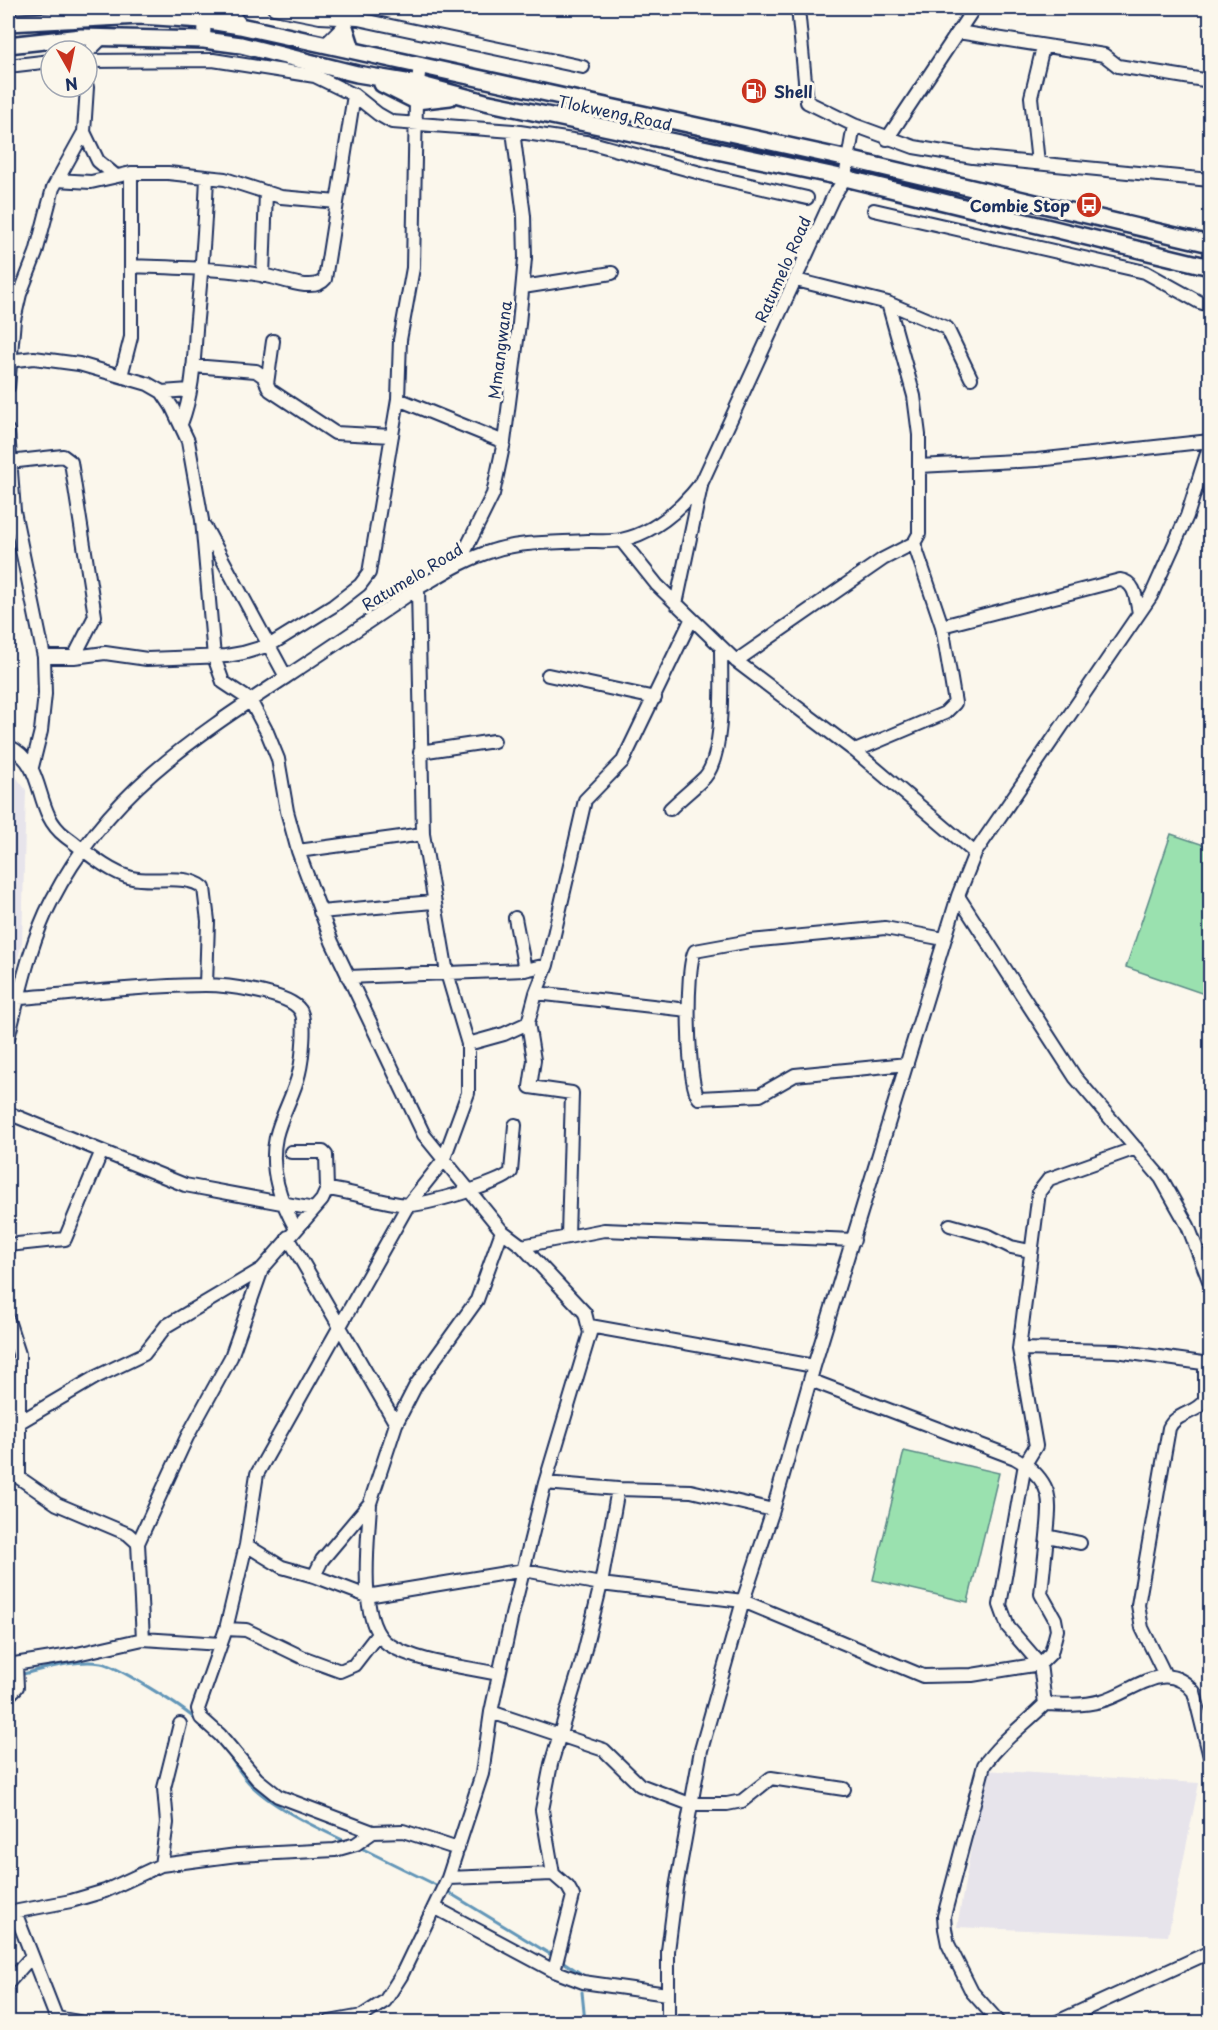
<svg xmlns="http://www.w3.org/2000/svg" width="1218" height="2030" font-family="'Playpen Sans',sans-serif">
<rect width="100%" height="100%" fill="#fbf7ec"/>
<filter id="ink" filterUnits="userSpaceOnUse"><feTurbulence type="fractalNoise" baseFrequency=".0167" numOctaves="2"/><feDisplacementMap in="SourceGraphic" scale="12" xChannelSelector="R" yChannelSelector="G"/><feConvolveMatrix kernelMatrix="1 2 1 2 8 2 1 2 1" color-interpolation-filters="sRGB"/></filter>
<g filter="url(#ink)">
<!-- built -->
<path fill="#e7e4eb" d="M8,766L26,790L22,943L8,993Z
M985,1770L1199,1783L1168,1936L957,1927Z"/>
<!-- green -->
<path fill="#9ae1af" stroke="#5a8886" stroke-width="1.5" d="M1171,834L1210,847V996L1126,967Z
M904,1451L999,1473L968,1602L873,1580Z"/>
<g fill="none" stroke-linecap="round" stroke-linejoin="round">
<!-- stream -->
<path stroke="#6296b8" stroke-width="3" d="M19,1675C45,1669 75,1659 101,1663C117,1666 184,1708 196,1720
M229,1755C234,1763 239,1771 245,1778C265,1804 317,1828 347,1842
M359,1847L438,1886
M448,1892L553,1956
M562,1961L580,1973
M582,1992L585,2022"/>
<!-- minor casing -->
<g stroke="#1b2f5e" stroke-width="16">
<path id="minor" d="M274,8L320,17L358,19L583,67
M798,8L807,102L854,125L914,147L973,157L1210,180
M958,32L1104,55L1118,66L1210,81
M204,40L205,8
M87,53L100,40L107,38
M87,61L213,60L315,76L354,95L378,114L392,122L513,131L592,143L715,177L807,198
M8,66L51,61
M84,132L98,161L116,176
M887,139L974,8
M1038,163L1031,97L1043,47
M57,180L91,182L131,173H168L225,179L281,197L337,202
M874,210L1145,272L1199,302L1210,305
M131,266C176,268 222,268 267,276C282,279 314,293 325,279L354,95
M263,276L266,192
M523,287L612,273
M888,303L947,328L971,378
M8,361L34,358L79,364L148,384L162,392L172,407L188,441L202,520L214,657L223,682L250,700L267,732L278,759L287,811L298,851L332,942L424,1135L502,1231L522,1246L585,1313L590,1333L545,1483L512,1615L491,1712L482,1774L448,1878L401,1976L385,2001L362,2016L329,2022
M193,366L256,371L263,376L270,390L335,433L392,436
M121,376L131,337V173
M267,384L273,341
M8,387L14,320L20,294L36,253L53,188L84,132L87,87
M162,392L190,390
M398,399L504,442
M181,424C193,394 194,360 196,329C201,278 205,228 207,177
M8,431L14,511L44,657L45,694L41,731L32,767
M9,462L63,456L71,462L95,616L74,657
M919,466L1037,460L1210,441
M205,527L286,677
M621,540L657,585L736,661L855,751L975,853
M458,565L493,494L504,442L519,324L525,258L524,216L513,131
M676,604L701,486
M942,626L1120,580C1136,582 1136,600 1139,613
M44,657H74L105,653L147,659L226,656L243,653L270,645L333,606L360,585L369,573L398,399L400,340L413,268L416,101L420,64
M736,661L883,559L914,543L919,534V435L914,396L888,303L796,280
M548,675L655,698
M8,746C48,765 32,811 65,836C84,850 108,872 132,878C153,883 187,873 204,888L208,921L206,985
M855,751L945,713L955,703L942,626L914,543
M420,752L494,741
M670,809C681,798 694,788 705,777C725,754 721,678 721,648
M298,851L423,834
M958,896L1075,1077L1161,1178L1188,1226L1210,1283
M320,912L433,902
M515,918L525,970
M348,977L525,970L547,965
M536,993L688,1010
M18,998C80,994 143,985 205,985C226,985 289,993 300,1010C307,1019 302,1061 299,1073C294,1095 281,1115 276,1137C269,1170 280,1200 296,1229
M8,1038C20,992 30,942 52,900C107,794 190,740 286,677C330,648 374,618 418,588C441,575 465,559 492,551C522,541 557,543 588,541C599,541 611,542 621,540C654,533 682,508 702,482L833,197L845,178L854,125
M468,1044L504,1034L528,1023
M907,1064L795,1075L760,1095L699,1098C687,1086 685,967 695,951L750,941L885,928L944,939
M8,1113L185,1185L314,1209
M291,1152H323L326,1155L327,1189
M950,1225L989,1236L1011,1247L1030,1251
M568,1236L572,1093L530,1087L534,1060L528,1023L536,993L547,965L585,800L623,761L691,620
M288,1237L396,1424
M8,1245L65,1239L101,1153
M522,1246L604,1230L854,1240
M8,1320L19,1354V1476
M590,1326L814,1366
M1019,1349L1116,1351L1210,1364
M810,1380L1015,1458L1025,1464L1036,1446L1019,1349L1039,1192L1049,1179L1136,1148
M18,1423L96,1377L144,1354L166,1326L262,1269L322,1200L327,1189C354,1192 379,1202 406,1205C421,1206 502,1184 511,1172L515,1125
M8,1470L57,1504L128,1534L138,1543L143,1639
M545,1483L618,1489L691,1491L773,1510
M370,1503C369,1537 356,1623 388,1644C418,1663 463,1666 498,1674
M138,1543L187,1437L231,1357L262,1269
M246,1545L282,1567L314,1576L322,1560L370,1503L396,1424L416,1385L477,1300L502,1231
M314,1576L367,1596L524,1570L601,1584L743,1601L923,1676L972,1675L1040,1664L1051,1653L1057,1630L1055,1619L1041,1594L1047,1536L1080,1543
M226,1629L246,1630L302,1657L340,1671L354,1665L378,1634
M8,1665L77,1654L143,1639L221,1644
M1165,1675L1142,1628L1138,1605L1169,1428C1177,1412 1196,1414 1205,1400V1364
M8,1696L17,1687L16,1666
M1045,1704L1040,1664L1008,1627L1000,1605L1025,1464C1054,1487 1050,1502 1047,1536
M491,1712L604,1750L640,1785L690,1804H727L742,1801L771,1778L844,1789
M373,1832L278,1796L257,1779L220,1735L201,1718L198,1709L226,1629L246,1545L257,1474L408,1205L443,1161L468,1093V1044L447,973L423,834L418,588
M161,1865L167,1823L164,1788L180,1724
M448,1878L553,1874
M434,1907L554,1971L583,1982L667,1994
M15,1912L58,2022
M8,1913L71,1901L105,1891L161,1865L237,1855L335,1850L356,1844L373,1832L403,1831L458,1849
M554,1971L573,1896L568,1887L553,1874L542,1810L551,1764L582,1661L601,1584L618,1489
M8,1983L31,1957
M57,2018L79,2022
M668,2022V1951L676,1888L701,1750L743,1601L773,1510L814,1366L958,896L975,853L1151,596L1187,516L1210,444
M999,2022L972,1992L948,1944L945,1929L944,1916L984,1765C1001,1741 1024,1725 1045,1704C1063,1705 1083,1706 1101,1701C1133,1693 1165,1656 1194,1692L1210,1757
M1057,2022L1210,1952"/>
</g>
<!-- major casing -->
<g stroke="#1b2f5e" stroke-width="20">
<path id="major" d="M219,8L231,15L240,26
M8,23L140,16L203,20L240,26L848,159L1210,244
M328,44L345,27L352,49
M8,45L81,37L204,40L241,45L357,74L418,84L485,102L845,178L1210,267
M382,84L416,101L450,97"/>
</g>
<!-- minor -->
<use href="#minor" stroke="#fbf7ec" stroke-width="12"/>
<!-- major -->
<use href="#major" stroke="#fbf7ec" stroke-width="15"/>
</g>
</g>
<!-- icons -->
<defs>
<g id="fuel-disc" transform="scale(1.35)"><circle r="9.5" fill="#c8321e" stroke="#fbf7ec"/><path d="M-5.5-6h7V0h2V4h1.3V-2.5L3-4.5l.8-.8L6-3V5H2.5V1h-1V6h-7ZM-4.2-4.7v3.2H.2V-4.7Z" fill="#fff"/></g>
<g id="bus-disc" transform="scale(1.35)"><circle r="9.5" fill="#c8321e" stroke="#fbf7ec"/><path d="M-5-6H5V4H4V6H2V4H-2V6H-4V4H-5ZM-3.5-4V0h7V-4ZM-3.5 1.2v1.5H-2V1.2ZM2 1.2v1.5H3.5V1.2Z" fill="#fff"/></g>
</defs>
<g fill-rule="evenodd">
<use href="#fuel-disc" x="754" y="91"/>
<use href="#bus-disc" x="1089" y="205"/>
</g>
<g text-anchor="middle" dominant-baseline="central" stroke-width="6" stroke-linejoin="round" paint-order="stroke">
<!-- poi labels -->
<g font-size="16" font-weight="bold" fill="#1b2f5e" stroke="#fbf7ec" text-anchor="start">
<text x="774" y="91">Shell</text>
<text x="1070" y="205" text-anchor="end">Combie Stop</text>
</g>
<!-- street labels -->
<g font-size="16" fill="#1b2f5e" stroke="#fbf7ec">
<text transform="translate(615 112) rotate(12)">Tlokweng Road</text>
<text transform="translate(782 269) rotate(-66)">Ratumelo Road</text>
<text transform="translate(499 350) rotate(-83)">Mmangwana</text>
<text transform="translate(412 576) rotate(-31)">Ratumelo Road</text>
</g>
</g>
<!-- margin -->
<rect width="1218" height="2030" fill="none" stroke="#fbf7ec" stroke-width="30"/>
<rect x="15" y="15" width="1188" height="2000" fill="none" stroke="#1b2f5e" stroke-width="2" filter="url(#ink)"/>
<!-- north arrow -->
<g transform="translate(69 69) rotate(171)"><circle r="28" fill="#fbf7ec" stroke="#a1a7b3" stroke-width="1.5"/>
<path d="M0-4.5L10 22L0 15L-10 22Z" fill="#c8321e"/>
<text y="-9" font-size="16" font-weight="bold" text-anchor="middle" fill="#1b2f5e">N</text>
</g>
</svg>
